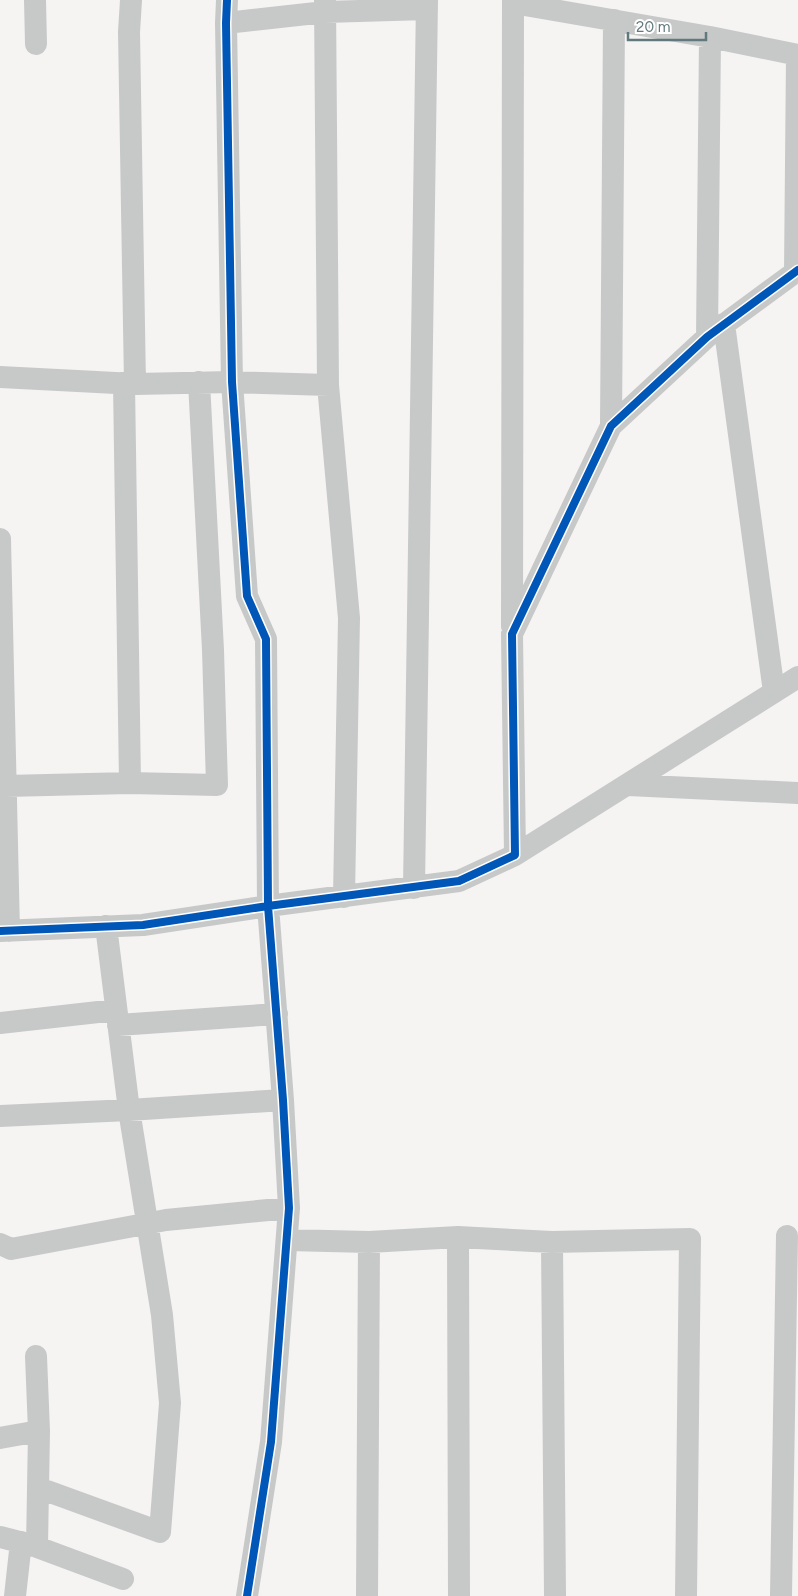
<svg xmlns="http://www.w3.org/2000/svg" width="798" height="1596" font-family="Figtree,sans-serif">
<rect width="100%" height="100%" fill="#f5f4f3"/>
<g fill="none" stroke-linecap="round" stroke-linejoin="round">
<!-- minor -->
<path stroke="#c7c9c9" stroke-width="22" d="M35,0L36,44
M131,0L129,32L135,384
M227,0L226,23L232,382L247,596L266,639L268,906L283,1100L289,1208L271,1442L247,1596
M325,0L328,385L349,618L344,897
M513,3L710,37L798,55
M226,23L325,12L427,9
M795,272L797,55
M724,324L774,692
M707,337L710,37
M0,377L135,384L232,382L328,385
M124,383L130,783
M611,426L614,20
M0,539L9,931
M512,626L513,0
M628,785L798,793
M6,786L130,783L217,785L213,650L199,382
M515,855L798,677
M414,888L427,0
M0,931L143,925L268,906L459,881L515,855L512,634L611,426L707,337L798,270
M0,1023L116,1010
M118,1025L277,1014
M0,1116L129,1110L283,1100
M458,1237L459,1596
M287,1240L369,1242L458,1237L552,1242L690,1239L686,1596
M552,1242L555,1596
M0,1244L11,1249L166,1220L289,1208
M36,1356L39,1431L37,1547L123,1579
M0,1438L39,1431
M39,1488L160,1532L170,1403L162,1315L129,1110L106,926
M0,1537L35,1546
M15,1596L21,1542
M367,1596L369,1242
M781,1596L787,1236"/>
<!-- cycleway casing -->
<g stroke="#fff" stroke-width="11">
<path id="cycleway" d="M227,0L226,23L232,382L247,596L266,639L268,906L283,1100L289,1208L271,1442L247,1596
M0,931L143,925L268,906L459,881L515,855L512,634L611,426L707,337L798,270"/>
</g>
<!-- cycleway -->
<use href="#cycleway" stroke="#0057b8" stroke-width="8"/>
</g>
<!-- scale -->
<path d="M628 32v8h78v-8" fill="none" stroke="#61787d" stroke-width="2.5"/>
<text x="636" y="32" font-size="15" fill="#61787d" stroke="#ffffff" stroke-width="4" paint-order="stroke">20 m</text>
</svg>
